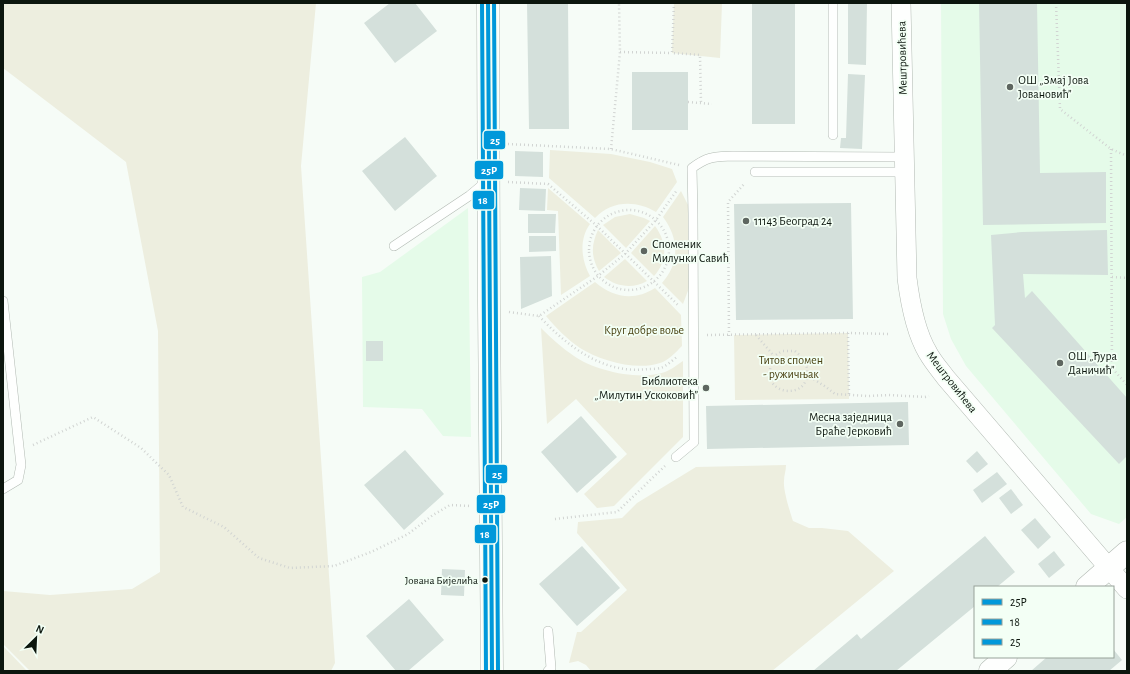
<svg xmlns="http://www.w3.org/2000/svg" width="1130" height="674" font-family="'Alegreya Sans',sans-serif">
<rect width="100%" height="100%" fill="#f6fcf7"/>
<!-- built -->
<path fill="#e5fbe9" d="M941,3H1127V517L1119,524L1091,514L966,366L951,339L943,314Z
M468,208L471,437L443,436L422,409L363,407L362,277L380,272Z"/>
<!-- green -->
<path fill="#edeedf" d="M3,3H316L301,166L335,663L331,671H30L3,644V591L50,595L132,589L160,572L158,331L126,162L3,68Z
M674,3H722L720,58L672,53Z
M550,150L611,154L650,162L672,169L677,182L656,212C637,200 611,200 595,218L549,178Z
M548,188L590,224C579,239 581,260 590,276L561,295L558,211L547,210Z
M681,191L689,207V288L683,304L662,283C680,263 679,238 663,217Z
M630,214L644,218L650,221L626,248L603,225L615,217Z
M655,226C667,242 668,261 654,276L631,253Z
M598,230L621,253L599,271C591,257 591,245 598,230Z
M625,259L647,281C633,289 617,287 604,277Z
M595,282C613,298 635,301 655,288L681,315L682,346C676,352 668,361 660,363C636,371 601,361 580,348C567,339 556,328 546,316Z
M541,328C551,338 562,348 574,356C595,371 640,381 665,372C671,370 678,364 683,361V437L614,506L597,508L584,494L627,454L576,399L547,424Z
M848,333L849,399L735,400L734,335Z
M786,465C786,471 784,475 784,481C783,490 790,512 793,521L809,528H822L848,531L894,571L772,671H591L586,665L578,661L569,663L577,632H581L627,590L577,533L578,522L622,518L637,503L696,467Z
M3,646L27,671H3Z"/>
<!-- building -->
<path fill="#d4e0db" d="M390,3H415L437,31L395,63L364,23Z
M527,3H568L569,129H529Z
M752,3H795V124H752Z
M848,3H867L866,65L848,64Z
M979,3H1037L1040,173L1106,172V223L983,225Z
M632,72H688V130H632Z
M848,74L865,75L862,149L840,148L841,138H846Z
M405,137L437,176L395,211L362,171Z
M515,151L543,152V177L515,176Z
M520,188L546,189L545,211L519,210Z
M851,203L853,319L736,320L734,204Z
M528,214H556L555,233H528Z
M1107,230L1108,275L1023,274L1025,298L1032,291L1127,398V456L1119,464L992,328L995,325L991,235L1022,232Z
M529,236H556V251L529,252Z
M551,256L552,296L521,309L520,257Z
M366,341H383V361H366Z
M908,402L909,445L707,449L706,406Z
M581,416L617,457L577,493L541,452Z
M405,450L444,494L404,530L364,485Z
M977,451L988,464L977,473L966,461Z
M997,472L1007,484L982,503L973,490Z
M1011,489L1023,505L1011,514L999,498Z
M1035,518L1051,537L1038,549L1021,530Z
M985,536L1015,572L997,587H975V606L896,671H888L886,670L885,671H813L857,634L861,639Z
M582,546L620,588L577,626L539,584Z
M1054,551L1065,565L1049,578L1038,564Z
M442,569L465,570L464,596L441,595Z
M409,599L444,640L408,671H396L366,636Z
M1113,649L1122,660L1109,671H1031L1047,657L1051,658L1053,657H1113Z"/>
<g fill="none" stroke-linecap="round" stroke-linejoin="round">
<!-- service casing -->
<g stroke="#b1b9b2" stroke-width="10">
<path id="service" d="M833,3V135
M755,172H905
M394,246L469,196L487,181
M3,301L21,465L18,480L3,489
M676,457L694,442L693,214L692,168C708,156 714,157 733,156L904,157
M548,631L551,668L548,671"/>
</g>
<!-- minor casing -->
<g stroke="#b1b9b2" stroke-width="20">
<path id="minor" d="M901,3L907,278C910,302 916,333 928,353C933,362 940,370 946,378L1127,589"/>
</g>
<!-- tertiary casing -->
<g stroke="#b1b9b2" stroke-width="23">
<path id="tertiary" d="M488,3L489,304L492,671
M1087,587L1127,552
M990,671L1006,657"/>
</g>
<!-- path -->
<path stroke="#d1d4d2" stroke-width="2.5" stroke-dasharray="1 3" stroke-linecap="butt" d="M674,3L672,53L700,55L701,103
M1056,3L1060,109L1111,149L1127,156
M620,52L672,53
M688,102L712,104
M508,144L611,149L679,165
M611,149L620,52L619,3
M1111,149L1112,368L1127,385
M508,182L548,184L597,226L679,306
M589 250a40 40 0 1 1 80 0a40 40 0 1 1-80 0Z
M1112,277L1127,278
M509,312L539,316L598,276L625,254L656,220L677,190
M539,316C567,346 604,375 648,369C653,369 659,369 663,367C669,364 674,359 678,356
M848,333L849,395
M707,335L848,333L888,334
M756,335L774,356
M729,336L728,202L745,183
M783,351H795C803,358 808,363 807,374C806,400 765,394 770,370C771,360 773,355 783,351Z
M807,375L826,387L835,394L868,396L889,395L925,397L929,396
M33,445L93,417L141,448L169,475L183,507L224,527L259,558L290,568L334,566L371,552L408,534L433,515L450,505L471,506
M555,519L617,512L665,466"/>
<!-- service -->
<use href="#service" stroke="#fefffe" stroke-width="9"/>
<!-- minor -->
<use href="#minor" stroke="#fefffe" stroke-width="19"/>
<!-- tertiary -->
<use href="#tertiary" stroke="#fefffe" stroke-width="22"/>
<!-- bus-1 casing -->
<g stroke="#f3fff5" stroke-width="7">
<path id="bus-1" d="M488,3L492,671"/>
</g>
<!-- bus-2 casing -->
<g stroke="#f3fff5" stroke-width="7">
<path id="bus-2" d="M482,3L486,671"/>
</g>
<!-- bus-3 casing -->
<g stroke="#f3fff5" stroke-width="7">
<path id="bus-3" d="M494,3L498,671"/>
</g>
<!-- bus-1 -->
<use href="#bus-1" stroke="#0098da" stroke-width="4"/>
<!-- bus-2 -->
<use href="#bus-2" stroke="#0098da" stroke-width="4"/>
<!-- bus-3 -->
<use href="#bus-3" stroke="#0098da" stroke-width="4"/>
</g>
<!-- markers -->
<g fill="#5e6660" stroke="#f3fff5" stroke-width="1.5">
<circle cx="1010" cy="87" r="4"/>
<circle cx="746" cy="221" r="4"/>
<circle cx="644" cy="251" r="4"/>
<circle cx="1060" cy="363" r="4"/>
<circle cx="706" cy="388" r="4"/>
<circle cx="900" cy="424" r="4"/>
</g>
<circle fill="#0c160e" stroke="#f3fff5" stroke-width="1.5" cx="485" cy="580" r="3.5"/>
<g text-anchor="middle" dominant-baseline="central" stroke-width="3.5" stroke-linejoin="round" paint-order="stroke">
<!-- bus labels -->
<g font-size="11" fill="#0c160e" stroke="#f3fff5" text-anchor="end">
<text x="478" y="580">Јована Бијелића</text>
</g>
<!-- street labels -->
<g font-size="12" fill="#0c160e" stroke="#f3fff5">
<text transform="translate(902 58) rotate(-91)">Мештровићева</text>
<text transform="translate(952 382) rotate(52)">Мештровићева</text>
</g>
<!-- poi labels -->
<g font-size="12" fill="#0c160e" stroke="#f3fff5" text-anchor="start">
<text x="1018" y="80">ОШ „Змај Јова<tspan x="1018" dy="14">Јовановић”</tspan></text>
<text x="754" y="221">11143 Београд 24</text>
<text x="652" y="244">Споменик<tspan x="652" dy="14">Милунки Савић</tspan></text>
<text x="1068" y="356">ОШ „Ђура<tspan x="1068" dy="14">Даничић”</tspan></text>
<text x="698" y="381" text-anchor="end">Библиотека<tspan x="698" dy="14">„Милутин Ускоковић”</tspan></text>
<text x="892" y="417" text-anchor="end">Месна заједница<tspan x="892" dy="14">Браће Јерковић</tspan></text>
</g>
<!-- park labels -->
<g font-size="12" fill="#4b4414" stroke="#f3fff5">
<text x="644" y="330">Круг добре воље</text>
<text x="791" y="360">Титов спомен<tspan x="791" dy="14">- ружичњак</tspan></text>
</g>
</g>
<g stroke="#f3fff5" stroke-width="1.5">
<rect x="483" y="130" width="23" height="20" rx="4" fill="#0098da"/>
<rect x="474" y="160" width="30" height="20" rx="4" fill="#0098da"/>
<rect x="472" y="190" width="23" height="20" rx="4" fill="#0098da"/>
<rect x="485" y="464" width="23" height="20" rx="4" fill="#0098da"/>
<rect x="476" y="494" width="30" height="20" rx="4" fill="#0098da"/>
<rect x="474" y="524" width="23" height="20" rx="4" fill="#0098da"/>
</g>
<g font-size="11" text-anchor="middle" font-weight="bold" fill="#fff">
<text x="495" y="144">25</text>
<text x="489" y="174">25P</text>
<text x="483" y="204">18</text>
<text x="497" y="478">25</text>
<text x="491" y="508">25P</text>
<text x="485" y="538">18</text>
</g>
<!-- border -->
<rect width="1130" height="674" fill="none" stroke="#0c160e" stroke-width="8"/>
<!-- legend -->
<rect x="974" y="586" width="140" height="72" fill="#f3fff5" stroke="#97a299"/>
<rect x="982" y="599" width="20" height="6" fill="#0098da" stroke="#97a299"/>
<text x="1010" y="606" font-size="12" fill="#0c160e">25P</text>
<rect x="982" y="619" width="20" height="6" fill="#0098da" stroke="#97a299"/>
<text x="1010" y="626" font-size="12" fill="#0c160e">18</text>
<rect x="982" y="639" width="20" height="6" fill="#0098da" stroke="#97a299"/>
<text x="1010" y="646" font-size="12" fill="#0c160e">25</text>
<!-- north arrow -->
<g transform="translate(36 638) rotate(24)" stroke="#f3fff5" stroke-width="3" paint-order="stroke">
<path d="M0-3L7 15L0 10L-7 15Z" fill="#0c160e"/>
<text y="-6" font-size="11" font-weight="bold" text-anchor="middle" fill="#0c160e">N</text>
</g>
</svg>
